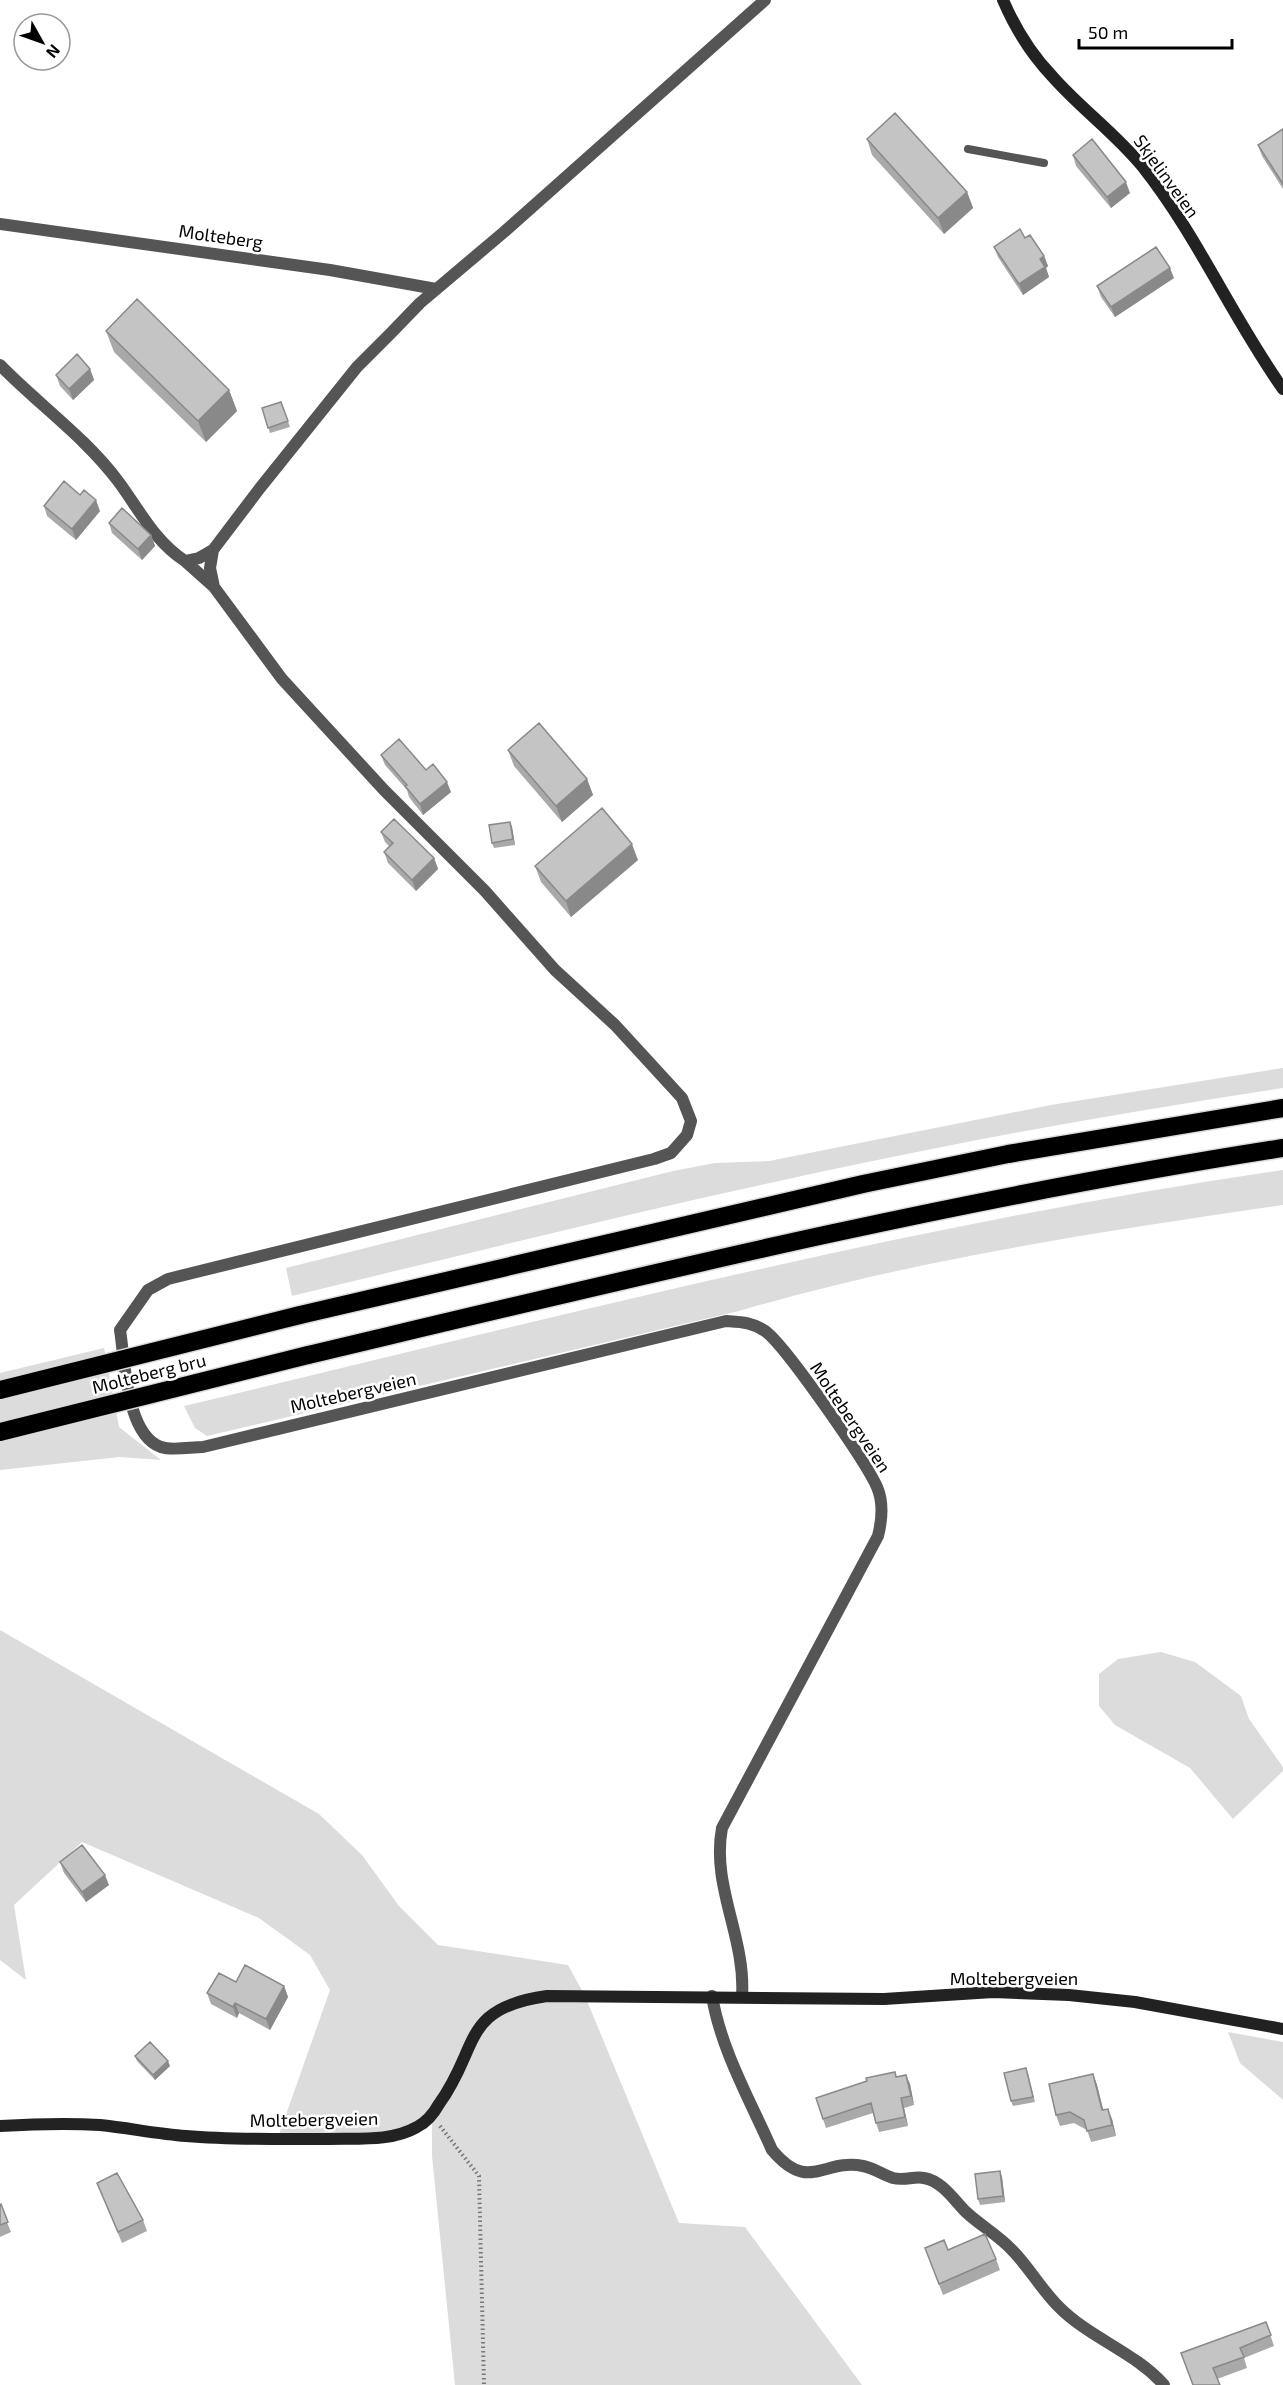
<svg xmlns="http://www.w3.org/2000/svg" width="1283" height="2385" font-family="'Exo 2',sans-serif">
<rect width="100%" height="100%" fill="#fff"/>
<!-- green -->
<path fill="#dcdcdc" d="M1283,1068V1088C1172,1105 1062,1123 952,1145C731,1188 511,1243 292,1296L286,1268L673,1171L715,1163L769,1161L1051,1105Z
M1283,1170V1205C1100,1232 916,1259 739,1311L207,1436L195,1428L184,1406C548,1319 912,1224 1283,1170Z
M104,1348L119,1427L161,1460L120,1457L0,1470V1373Z
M0,1630L319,1814L362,1855L399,1906L438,1945L568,1965L585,1996L679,2223L745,2227L862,2385H455L432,2156V2116L392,2136L277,2140L330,1990L310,1955L259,1918L82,1842L14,1905L26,1980L0,1960Z
M1161,1652L1195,1662L1241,1696L1249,1719L1283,1767V1771L1233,1819L1190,1768L1115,1725L1099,1706V1674L1118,1659Z
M1228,2032L1283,2042V2100L1240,2063Z"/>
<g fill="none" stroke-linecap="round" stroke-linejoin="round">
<!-- highway casing -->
<g stroke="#dbdbdb" stroke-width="21">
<path id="highway" d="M300,1315L863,1184L1008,1154L1283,1108
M308,1355C632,1278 954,1199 1283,1148"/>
</g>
<!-- path -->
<path stroke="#777" stroke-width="4" stroke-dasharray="1.5 3" stroke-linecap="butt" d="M440,2126L479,2176L484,2385"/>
<!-- lane -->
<path stroke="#555" stroke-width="8" d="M968,149L1044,163"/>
<!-- street -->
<path stroke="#555" stroke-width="12" d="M0,224L330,270L436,289
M0,365C38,404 85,437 118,481C139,509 154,541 185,561L199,558L213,550
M185,561L213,586
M712,1996C721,2050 750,2100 772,2150C809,2194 823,2158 863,2166C874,2168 883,2175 893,2178C904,2181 914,2176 924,2178C942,2181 954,2200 966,2212C981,2226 998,2235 1012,2250C1029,2267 1041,2289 1058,2306C1089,2338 1135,2352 1164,2385
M742,1996C746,1938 711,1886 722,1828L878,1536C882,1520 884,1503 877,1487C866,1462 785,1345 765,1331C752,1322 741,1322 726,1321L203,1447C191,1447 172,1451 161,1447C126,1435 125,1361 120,1330L148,1290L168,1279L654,1159L671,1153L687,1135L691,1121L682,1098L615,1025L555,970L485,891L384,790L282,679L214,587L210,568L213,550L260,488L357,367L391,333L420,303L504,232L765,0"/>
<!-- secondary -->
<path stroke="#222" stroke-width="12" d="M1003,0C1015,28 1031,54 1052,76C1080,108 1115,133 1142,166C1197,235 1232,317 1283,389
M0,2126C34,2124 66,2123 100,2125C129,2128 158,2134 186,2136C233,2140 281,2139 328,2139C357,2138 391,2142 417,2127C427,2122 434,2113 439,2104C480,2048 460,2008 547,1996L884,1999L993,1992L1069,1995L1135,2002L1283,2029"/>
<!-- highway -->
<use href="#highway" stroke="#000" stroke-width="18"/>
<!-- highway-bridge casing -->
<g stroke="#dbdbdb" stroke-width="21" stroke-linecap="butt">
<path id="highway-bridge" d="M0,1390L300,1315
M0,1432L308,1355"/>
</g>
<!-- highway-bridge -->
<use href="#highway-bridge" stroke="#000" stroke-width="18"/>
</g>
<!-- wall -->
<path fill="#a9a9a9" d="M1283,129V189L1262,156L1258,145Z
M867,139L967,192L973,208L944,234L872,155Z
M1073,155L1130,193L1111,208L1076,166Z
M1025,238L1044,256L1048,266L1046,268L1049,277L1023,295L998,257L994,247Z
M1174,278L1115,317L1101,297L1097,286Z
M106,331L229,390L237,411L206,442L114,352Z
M90,369L94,380L73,400L60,386L56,375Z
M281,402L290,427L270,433L262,408Z
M44,506L100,511L76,540L47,516Z
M109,523L151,535L155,546L142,560L112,533Z
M508,750L587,779L593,795L562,822L514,766Z
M381,755L426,770L451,792L423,815L409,797L407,790L385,765Z
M510,822L512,827L515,845L494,848L492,843Z
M381,832L434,858L438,869L416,891L388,863L384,852L389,846L385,842Z
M638,860L571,917L541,882L535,866Z
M60,1862L109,1885L86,1902L64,1873Z
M236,1982L284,1986L288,1997L270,2030L239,2013L237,2018L211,2004L207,1993Z
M135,2056L170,2066L155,2080L137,2061Z
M1028,2073L1035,2102L1013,2106L1011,2101Z
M1093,2074L1097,2085L1103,2110L1112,2119L1116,2136L1091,2142L1087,2130L1074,2123L1060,2126L1056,2115Z
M897,2077L910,2084L914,2105L904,2108L908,2126L879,2132L873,2113L826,2128L816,2098Z
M1000,2171L1002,2177L1005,2202L980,2205L978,2199Z
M97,2183L143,2220L147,2231L122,2243Z
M0,2205L11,2232L0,2237Z
M925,2248L948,2250L996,2259L1000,2270L943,2295Z
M1266,2322L1274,2346L1244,2358L1247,2368L1217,2379L1193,2385Z"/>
<!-- shaded-wall -->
<path fill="#898989" d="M1126,182L1130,193L1111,208L1107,197Z
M967,192L973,208L944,234L938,218Z
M1044,256L1048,266L1046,268L1049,277L1023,295L1019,284L1040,259Z
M1170,268L1174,278L1115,317L1111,307Z
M90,369L94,380L73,400L69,389Z
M229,390L237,411L206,442L198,421Z
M96,500L100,511L76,540L72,529Z
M151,535L155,546L142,560L138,549Z
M587,779L593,795L562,822L556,806Z
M447,782L451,792L423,815L420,804Z
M510,822L512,827L515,845L513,839Z
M632,844L638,860L571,917L566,901Z
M434,858L438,869L416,891L412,880Z
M105,1875L109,1885L86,1902L82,1892Z
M284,1986L288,1997L270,2030L266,2019Z
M235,2003L239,2013L237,2018L233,2007Z
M168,2061L170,2066L155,2080L153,2075Z
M1093,2074L1097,2085L1106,2121L1102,2110Z
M906,2075L910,2084L914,2105L911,2096Z
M901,2098L904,2108L908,2126L905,2117Z
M1108,2109L1112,2119L1116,2136L1112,2125Z
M1000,2171L1002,2177L1005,2202L1003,2196Z"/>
<!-- building -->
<path fill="#c4c4c4" stroke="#898989" stroke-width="1.5" d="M895,113L967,192L938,218L867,139Z
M1283,129V184L1258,145Z
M1092,139L1126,182L1107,197L1073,155Z
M1020,229L1025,238L1030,235L1044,256L1040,259L1045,267L1019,284L994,247Z
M1156,247L1170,268L1111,307L1097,286Z
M137,299L229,390L198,421L106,331Z
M77,354L90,369L69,389L56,375Z
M281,402L288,421L268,428L262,408Z
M64,481L80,495L84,490L96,500L72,529L44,506Z
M122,508L151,535L138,549L109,523Z
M539,723L587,779L556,806L508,750Z
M399,739L426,770L433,764L447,782L420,804L405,786L407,785L381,755Z
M602,808L632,844L566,901L535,866Z
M394,819L434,858L412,880L384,852L393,843L381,832Z
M510,822L513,839L492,843L489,825Z
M82,1845L105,1875L82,1892L60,1862Z
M245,1965L284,1986L266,2019L235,2003L233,2007L207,1993L219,1973L236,1982Z
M150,2042L168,2061L153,2075L135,2056Z
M1026,2068L1033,2097L1011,2101L1004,2073Z
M895,2072L896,2077L906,2075L911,2096L901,2098L905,2117L876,2123L871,2103L823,2119L816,2098L867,2081L866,2078Z
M1093,2074L1102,2110L1108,2109L1112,2125L1087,2131L1084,2120L1070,2112L1056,2115L1049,2084Z
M1000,2171L1003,2196L978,2199L975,2174Z
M117,2173L143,2220L118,2232L97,2183Z
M1,2204L8,2222L0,2225V2205Z
M985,2234L996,2259L939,2284L925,2248L944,2240L948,2250Z
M1266,2322L1271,2335L1240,2348L1244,2357L1213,2368L1220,2385H1193L1181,2353Z"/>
<g text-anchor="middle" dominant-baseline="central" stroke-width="5" stroke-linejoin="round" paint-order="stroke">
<!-- street labels -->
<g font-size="18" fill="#000" stroke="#fff">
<text transform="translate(1167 176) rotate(54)">Skjelinveien</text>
<text transform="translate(221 236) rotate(8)">Molteberg</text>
<text transform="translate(149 1373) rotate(-14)">Molteberg bru</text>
<text transform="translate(353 1392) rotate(-13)">Moltebergveien</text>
<text transform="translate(851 1417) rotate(56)">Moltebergveien</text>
<text x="1014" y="1978">Moltebergveien</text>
<text transform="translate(314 2119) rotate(-1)">Moltebergveien</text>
</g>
</g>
<!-- north arrow -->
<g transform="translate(42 42) rotate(130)"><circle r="28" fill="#ffffff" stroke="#999999" stroke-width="1.5"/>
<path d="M0-4.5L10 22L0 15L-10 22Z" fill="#000000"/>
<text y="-9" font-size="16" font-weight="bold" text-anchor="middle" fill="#000000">N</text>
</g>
<!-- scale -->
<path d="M1079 39v9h153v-9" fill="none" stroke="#000000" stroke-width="3"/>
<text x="1088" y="39" font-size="18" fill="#000000" stroke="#ffffff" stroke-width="4.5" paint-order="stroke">50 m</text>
</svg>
